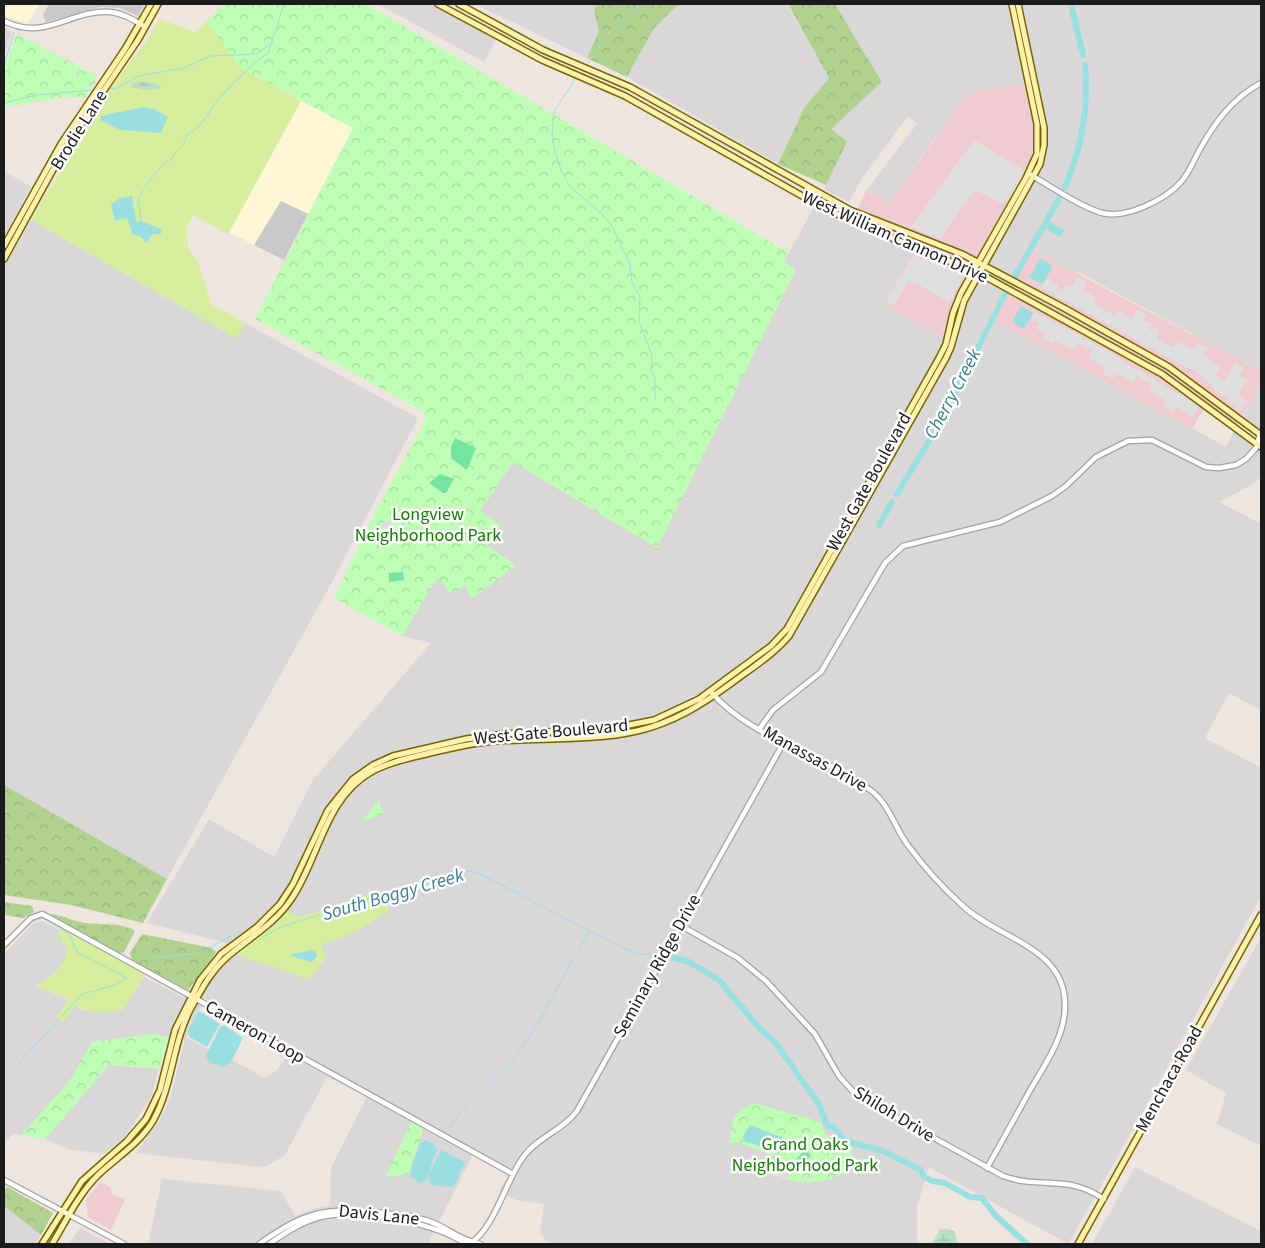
<svg xmlns="http://www.w3.org/2000/svg" width="1265" height="1248" font-family="'Source Sans 3',sans-serif">
<defs>
<pattern id="forest-crowns" width="20" height="18" patternUnits="userSpaceOnUse" patternTransform="scale(1.25)"><rect width="20" height="18" fill="#b1d18f"/><path d="M2 6a3 3 0 1 1 6 0M12 15a3 3 0 1 1 6 0" fill="none" stroke="#98b37b"/></pattern>
<pattern id="wetland-marsh" width="20" height="14" patternUnits="userSpaceOnUse" patternTransform="scale(1.25)"><rect width="20" height="14" fill="#baddc5"/><path d="M1 5h8M5 5V1M11 12h8M15 12V8" fill="none" stroke="#9fbda9"/></pattern>
<pattern id="park-crowns" width="20" height="18" patternUnits="userSpaceOnUse" patternTransform="scale(1.25)"><rect width="20" height="18" fill="#bffeb5"/><path d="M2 6a3 3 0 1 1 6 0M12 15a3 3 0 1 1 6 0" fill="none" stroke="#a4d99b"/></pattern>
</defs>
<rect width="100%" height="100%" fill="#eee5df"/>
<!-- residential -->
<path fill="#d9d7d8" fill-rule="evenodd" d="M378,4H431L496,40L484,62Z
M475,4H597L594,12L599,30L587,58Z
M679,4H787L829,78L804,108L778,164L627,77L654,28Z
M835,4H1261V371L1076,271L1075,273L1027,247L989,317L1226,447L1234,431L1261,452V476L1253,484L1219,502L1261,524V710L1229,693L1205,738L1261,768V896L1137,1122L1068,1244L929,1167L917,1207V1244H550L540,1234L544,1204L516,1200L499,1191L508,1176L473,1154L428,1244H148L162,1179L281,1191L295,1216L315,1208L330,1205L331,1168L367,1097L327,1077L285,1155L267,1166L261,1167L136,1153L159,1121L170,1099L185,1040L152,1034L92,1042L77,1071L48,1108L21,1135L13,1134L4,1144V954L34,923L42,921L61,931L58,934L68,946L66,959L60,969L36,986L70,1001L82,1010H123L144,977L184,998L211,959L227,943L147,923L209,819L274,857L312,781L431,643L402,636L438,576L466,585L471,599L516,565L487,546L480,511L513,462L656,547L796,269L784,262L814,207L913,251L884,304L944,337L955,297L1028,168L1025,83L972,94L935,138L890,201L866,191L917,124L908,116L861,180L849,202L824,189L847,142L830,129L882,82ZM205,998L297,1048L292,1057L288,1055L276,1071L265,1078L210,1048L209,1050L186,1037Z
M4,28L12,32L4,56Z
M4,171L31,187L4,236Z
M31,220L236,338L245,323L418,418L337,573L167,879L4,786V268Z
M1261,384V431L1243,417Z
M1259,941L1261,943V1146L1217,1124L1226,1093L1186,1070Z
M109,1065L159,1069L152,1095L128,1133L104,1154L68,1149L45,1139Z
M1135,1167L1261,1231V1243L1092,1244Z
M4,1206L41,1235L35,1244H4Z
M80,1228L110,1244H69Z"/>
<!-- commercial -->
<path fill="#f1cbd2" d="M1025,83L1035,131L1033,154L955,297L949,315L944,338L884,304L913,251L850,225L866,191L890,201L966,97L982,91Z
M1027,247L1261,371V384L1234,431L1203,410L1192,429L988,317Z
M100,1182L110,1187L112,1194L125,1199L111,1230L88,1217L86,1200Z"/>
<!-- education -->
<path fill="#fff6d6" d="M4,4H39L28,24L4,16Z
M301,101L353,128L308,214L281,201L254,245L229,232Z"/>
<!-- religious -->
<path fill="#c9c9c9" d="M49,4H145L138,16L120,8L100,7L46,22L43,15Z
M281,201L308,214L284,260L254,245Z"/>
<!-- grass -->
<path fill="#d6ee9e" d="M225,4L241,68L301,101L228,234L193,215L187,226L188,247L199,264L211,304L245,323L236,338L31,220L116,80L144,45L160,19L195,32Z
M383,890L389,910L359,930L335,941L325,942L322,948L326,958L309,979L236,955L276,924L286,911L299,917Z
M64,928L146,974L123,1010C106,1013 92,1015 76,1005L63,1022L56,1017L69,1000L36,986C55,973 64,970 68,946H62L61,939L58,934Z"/>
<!-- forest -->
<path fill="url(#forest-crowns)" d="M597,4H679L654,28L627,77L587,58L599,31L594,11Z
M788,4H835L882,82L831,129L847,142L826,185L778,164L804,108L829,78Z
M4,785L167,879L143,923L71,905L4,895Z
M4,902L32,906L34,912L23,918L4,915Z
M49,914C59,914 70,920 80,922C97,926 120,921 135,931L124,952L119,953Z
M142,934L212,948L216,952L188,990L132,960L130,953Z
M7,1187L53,1213L41,1235L4,1206V1191Z"/>
<!-- wetland -->
<path fill="url(#wetland-marsh)" d="M136,81L156,83L162,88L146,90L130,87Z
M940,1229H948L955,1232L957,1244H932Z"/>
<!-- park -->
<path fill="url(#park-crowns)" d="M225,4H366L788,252L784,262L796,269L657,548L513,462L480,511L500,525L487,546L516,566L471,599L466,585L450,594L438,577L402,636L334,598L376,511L426,419L422,411L255,319L353,128L241,68L206,21Z
M17,34L94,74L97,79L85,97L59,98L4,107V69Z
M379,800L383,814L362,821Z
M152,1034L167,1036L168,1038L159,1069L109,1065L45,1139L21,1135L69,1082L92,1042Z
M754,1103L821,1122L825,1134L853,1145L849,1169C826,1186 798,1185 772,1174L778,1157L739,1143H729L734,1115Z
M412,1121L424,1127L408,1174L385,1177Z"/>
<!-- pitch -->
<path fill="#74e5a1" d="M455,438L476,448L467,470L451,458V447Z
M440,474L454,479L446,493H443L429,483Z
M403,572L404,580L389,582V573Z
M805,1150L811,1156L800,1166L795,1160Z"/>
<!-- parking -->
<path fill="#dfdfdf" d="M974,140L1024,170L1003,204L975,190L940,239L911,227Z
M913,255L961,273L959,277L962,279L949,303L921,286L908,281L893,306L886,302Z
M1077,277L1086,281L1083,290L1093,296L1096,305L1115,316L1119,310L1132,318L1137,309L1146,314L1143,320L1152,325L1149,329L1152,331L1155,326L1160,331L1157,339L1173,348L1176,343L1179,342L1193,350L1198,343L1207,348L1203,356L1221,367L1216,375L1224,381L1235,362L1244,367L1239,376L1247,380L1238,396L1247,401L1241,411L1194,370L1187,368L1041,287L1046,278L1059,285L1057,288L1062,291L1066,284L1071,287Z
M1035,312L1090,341L1199,406L1194,417L1176,407L1172,413L1163,407L1166,401L1148,390L1152,385L1137,376L1133,383L1116,373L1113,379L1103,374L1105,368L1089,358L1092,351L1077,343L1074,350L1055,341L1053,344L1044,339L1045,334L1037,329L1040,323L1031,319Z
M400,508L408,512L406,516L381,537L376,531Z
M782,1161L792,1165L787,1180L777,1176Z"/>
<!-- water -->
<path fill="#9adfe0" d="M143,107L154,109L168,117L161,133L120,130L100,120L101,116Z
M132,196L136,222L141,221L161,229V234H153L146,243L141,237L132,234L127,218L115,221L111,204L120,198Z
M1050,222L1064,230L1061,237L1046,229Z
M1040,258L1053,266L1043,284L1029,278Z
M1021,306L1033,313L1024,329L1012,322Z
M312,950L316,952L317,957L311,962L291,956L292,954Z
M199,1011L220,1024L207,1047L189,1037L188,1031Z
M224,1025L243,1038L231,1062L223,1067L213,1064L205,1057L220,1027Z
M750,1125L784,1138L780,1153L744,1141L743,1136Z
M426,1140L435,1145L437,1149L426,1181L420,1183L411,1177L410,1172L420,1143Z
M441,1150L465,1162L455,1184L452,1187L432,1185L429,1182V1174Z"/>
<g fill="none" stroke-linecap="round" stroke-linejoin="round">
<!-- stream -->
<path stroke="#9adfe0" stroke-width="1" d="M588,63L605,37L639,4
M4,65L14,32
M575,79L554,112L552,136L555,151L561,171L570,187L601,213L613,228L630,265L632,282L640,297L639,321L652,356L651,370L655,378V401
M108,89L117,88L139,76L184,68L210,56L256,54L271,44L284,4
M4,103L37,95L94,90
M145,186L165,162L173,158L174,154L183,145L187,135C202,128 207,114 217,101C228,88 254,62 268,53L271,45
M141,221L138,200L143,190
M263,937L281,927L380,895L469,871L478,873L621,947L640,954H658
M578,950L589,932
M151,958L200,953L240,931
M4,1080L82,994L116,985L127,978L77,952L69,934L43,918L31,922
M450,1128C469,1094 498,1082 519,1052C538,1026 557,988 573,959"/>
<!-- river -->
<path stroke="#9adfe0" stroke-width="6" d="M1071,4L1083,55
M1065,187C1082,147 1089,108 1085,65
M1015,276L1060,197
M897,494L940,423L1006,292
M879,525L892,502
M668,956L689,962L719,980L761,1030L775,1042L820,1106L827,1126L834,1127L845,1141L883,1151L921,1170L923,1176L932,1181L945,1183L970,1197L982,1198L995,1215L1027,1244"/>
<!-- tertiary casing -->
<g stroke="#a2a2a2" stroke-width="7">
<path id="tertiary" d="M4,21C45,42 71,9 110,12C122,13 132,19 142,25
M1031,175C1052,187 1079,206 1102,213C1126,219 1165,200 1181,182C1189,173 1194,160 1200,149C1215,122 1233,98 1261,83
M712,693C750,737 822,755 869,789C889,803 894,826 907,844C923,866 943,888 963,906C998,939 1066,947 1065,1006C1065,1037 1044,1066 1029,1092C1015,1118 1001,1143 987,1168
M760,728L773,710L821,672L885,563L903,546L1000,522L1052,496L1066,486L1096,457L1128,441L1152,440L1206,467L1219,468L1236,465L1246,459L1256,448L1260,434
M680,925L738,958L766,981L815,1034L839,1076L856,1095L1003,1176C1043,1190 1064,1173 1104,1199
M4,945L31,918L42,914L48,917L513,1174
M4,1180L124,1244
M473,1242L480,1244
M259,1244C306,1211 325,1207 382,1213C398,1215 416,1216 431,1222C446,1227 457,1238 473,1242
M269,1244C285,1233 301,1222 320,1217C359,1208 433,1222 466,1244
M470,1244C496,1226 505,1181 524,1156C538,1137 563,1130 577,1111L784,742"/>
</g>
<!-- secondary casing -->
<g stroke="#736700" stroke-width="8">
<path id="secondary" d="M438,4L542,60L625,96L820,206L867,228L979,273L1162,374L1261,447
M459,4L543,50L630,87L850,210L962,254L1064,308L1169,367L1261,435
M4,246L61,144L125,49L151,4
M4,259L66,146L138,40L158,4
M42,1244L82,1181L127,1141L146,1119L160,1090L175,1030L200,980L221,954L257,927L280,904L293,884L328,810L353,779L373,765L393,756L466,739L504,734L609,729L654,720L699,699L771,646L787,629L939,358L946,344L953,313L961,293L1026,178L1037,154V124L1012,4
M52,1244C66,1221 78,1195 98,1175C117,1157 139,1144 153,1121C173,1085 172,1044 191,1008C201,990 211,971 227,957C250,937 275,924 292,898C319,858 325,798 371,772C389,762 410,758 430,753C449,749 467,744 486,742C536,737 588,742 637,731C673,723 703,704 733,682C753,667 774,654 789,636L946,358L951,347L964,301L1040,164L1044,145V128L1018,4
M1078,1244L1261,915"/>
</g>
<!-- tertiary -->
<use href="#tertiary" stroke="#fff" stroke-width="4.5"/>
<!-- secondary -->
<use href="#secondary" stroke="#fff1ab" stroke-width="5"/>
</g>
<g text-anchor="middle" dominant-baseline="central" stroke-width="5" stroke-linejoin="round" paint-order="stroke">
<!-- street labels -->
<g font-size="18" fill="#1b1b1b" stroke="#fff">
<text transform="translate(79 130) rotate(-58)">Brodie Lane</text>
<text transform="translate(895 237) rotate(24)">West William Cannon Drive</text>
<text transform="translate(869 482) rotate(-61)">West Gate Boulevard</text>
<text transform="translate(551 732) rotate(-5)">West Gate Boulevard</text>
<text transform="translate(815 759) rotate(29)">Manassas Drive</text>
<text transform="translate(657 966) rotate(-61)">Seminary Ridge Drive</text>
<text transform="translate(255 1032) rotate(29)">Cameron Loop</text>
<text transform="translate(1169 1079) rotate(-61)">Menchaca Road</text>
<text transform="translate(894 1114) rotate(31)">Shiloh Drive</text>
<text transform="translate(379 1215) rotate(6)">Davis Lane</text>
</g>
<!-- park labels -->
<g font-size="18" fill="#127f02" stroke="#fff">
<text x="428" y="514">Longview<tspan x="428" dy="21">Neighborhood Park</tspan></text>
<text x="805" y="1144">Grand Oaks<tspan x="805" dy="21">Neighborhood Park</tspan></text>
</g>
<!-- water labels -->
<g font-size="19" font-style="italic" fill="#397e99" stroke="#fff">
<text transform="translate(953 394) rotate(-62)">Cherry Creek</text>
<text transform="translate(393 895) rotate(-16)">South Boggy Creek</text>
</g>
</g>
<!-- border -->
<rect width="1265" height="1248" fill="none" stroke="#1b1b1b" stroke-width="10"/>
</svg>
